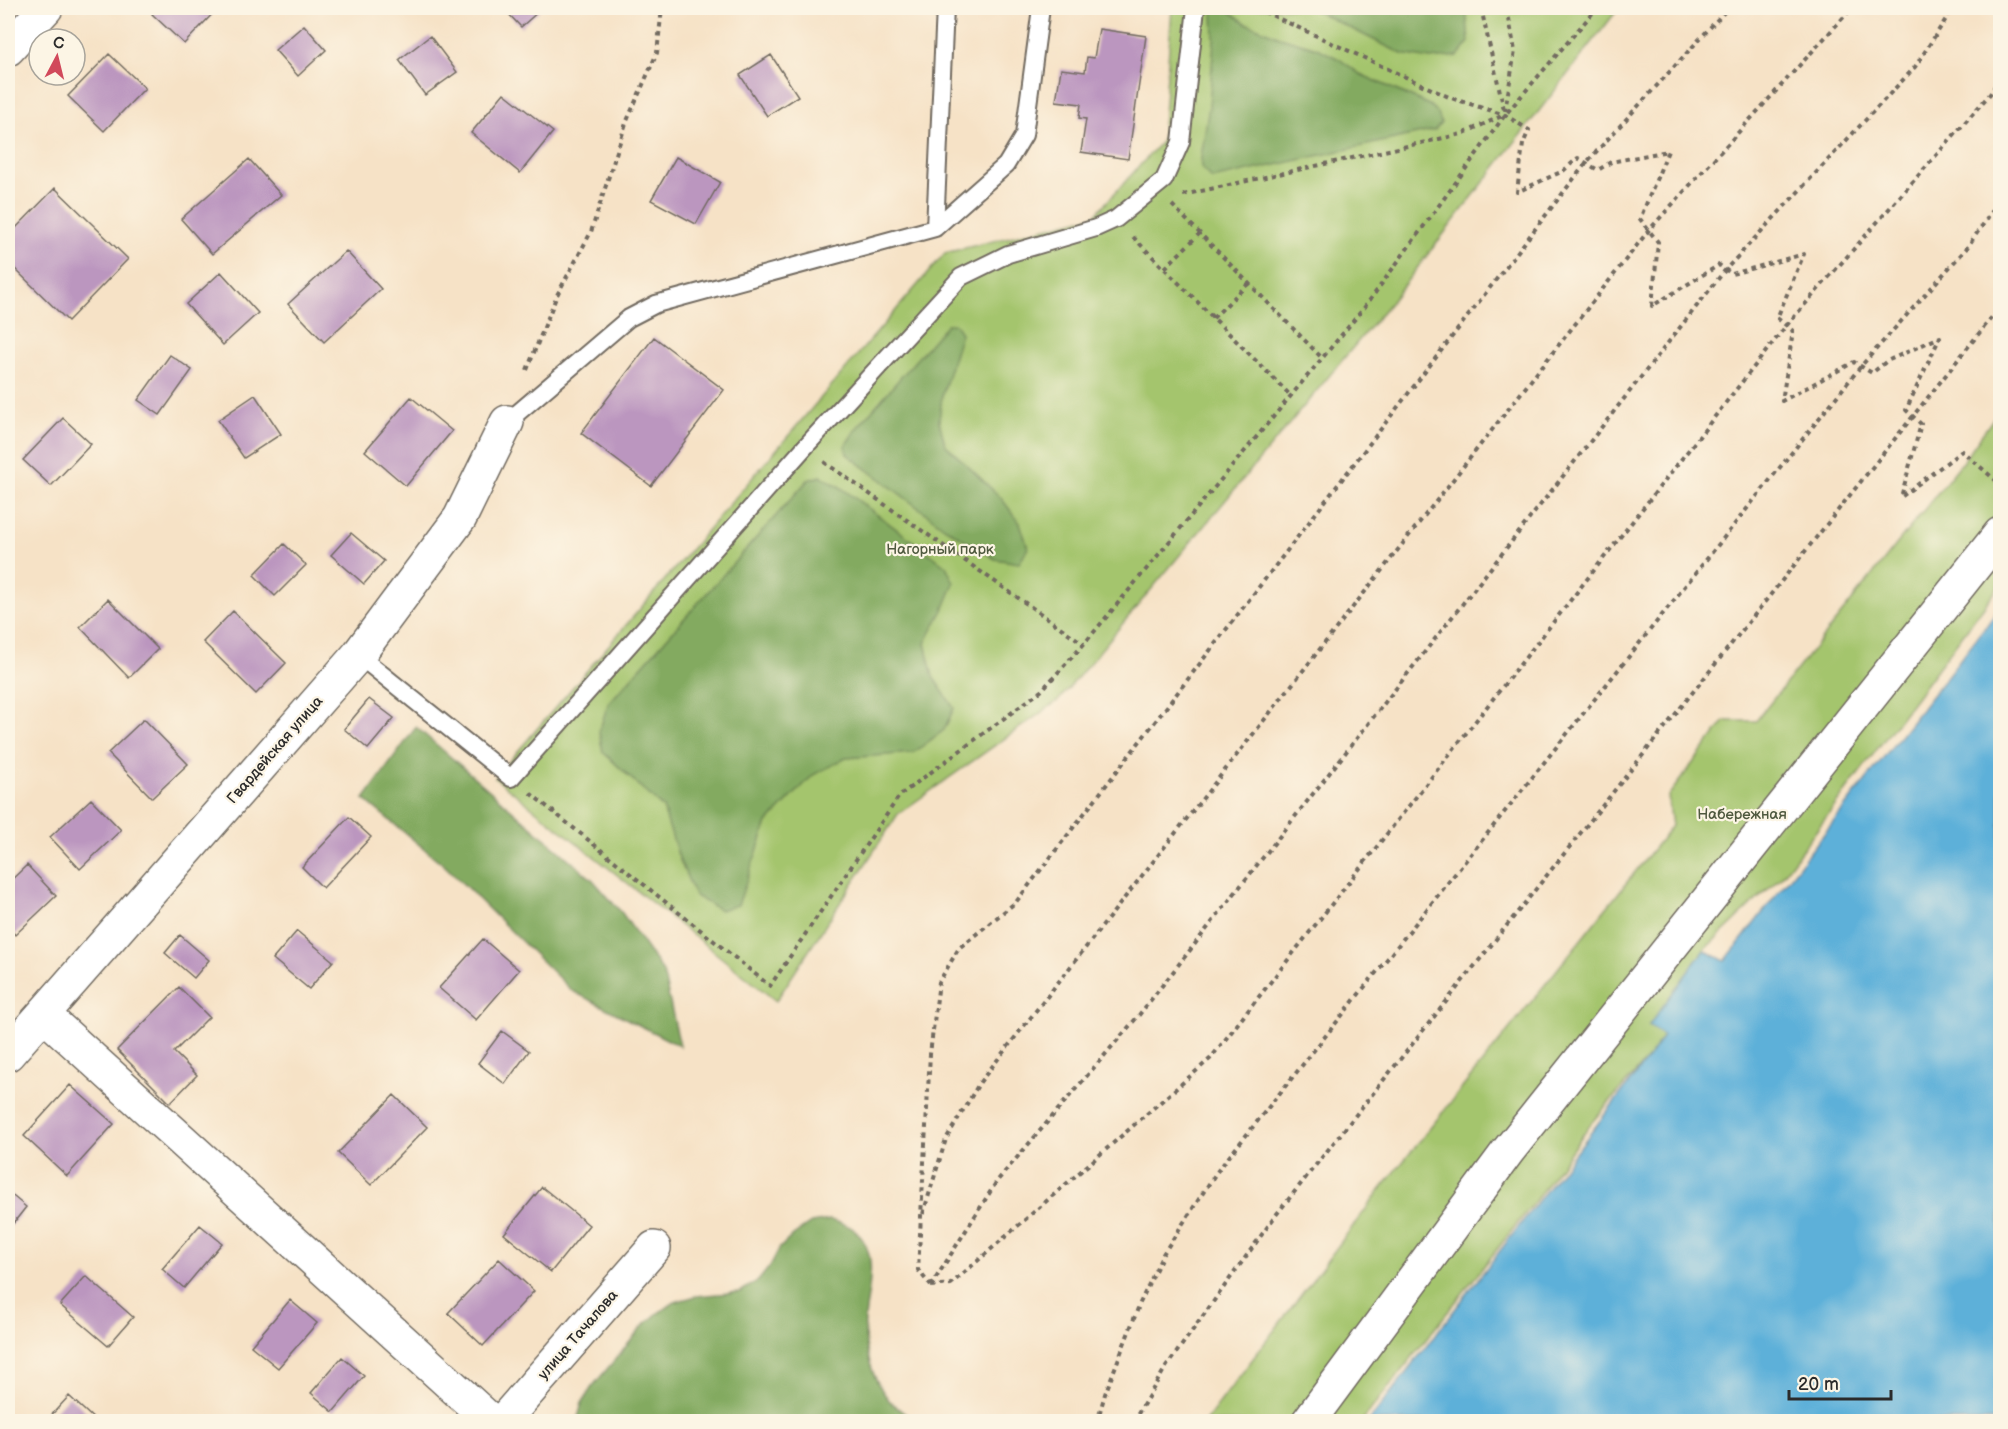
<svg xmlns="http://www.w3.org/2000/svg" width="2008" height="1429" font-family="'Balsamiq Sans',sans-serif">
<rect width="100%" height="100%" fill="#fcf5e5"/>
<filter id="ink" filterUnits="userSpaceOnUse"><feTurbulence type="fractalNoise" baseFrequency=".0167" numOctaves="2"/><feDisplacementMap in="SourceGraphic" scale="12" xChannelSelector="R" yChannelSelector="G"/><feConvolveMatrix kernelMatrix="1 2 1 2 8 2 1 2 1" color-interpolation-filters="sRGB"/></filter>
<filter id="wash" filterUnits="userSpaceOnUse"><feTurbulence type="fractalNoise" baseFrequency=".008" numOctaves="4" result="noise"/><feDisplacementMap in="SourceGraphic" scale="24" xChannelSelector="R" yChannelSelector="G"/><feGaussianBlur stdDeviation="1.35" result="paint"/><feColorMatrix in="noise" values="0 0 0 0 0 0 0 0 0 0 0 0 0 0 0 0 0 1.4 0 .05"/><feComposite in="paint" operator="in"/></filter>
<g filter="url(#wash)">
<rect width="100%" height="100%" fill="#f6e2c6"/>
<!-- green -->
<path fill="#a4c56d" stroke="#68784c" stroke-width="1.5" d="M1172,8H1619L1390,303L1059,700L898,814L776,1001L495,778L945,253L1094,216L1162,141Z
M2000,409V585L1783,875L1704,950L1649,1025L1663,1036L1649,1057L1592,1122L1535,1201L1362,1421L1205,1422L1378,1193L1672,826L1668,796L1725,721H1756L1963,461Z"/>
<!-- forest -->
<path fill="#83aa60" stroke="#576a46" stroke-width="1.5" d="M1213,8H1225L1246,23L1280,37L1317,48L1339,59L1360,74L1429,105L1438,113L1441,123L1435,130L1212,179L1202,169L1201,158L1209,106L1214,39Z
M1310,8H1466L1469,42L1458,56L1430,59L1402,54Z
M947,324H955L961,333L942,396L939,421L945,444L1001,498L1020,523L1028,548L1019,563L995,559L944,527L847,454L845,446L856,429Z
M821,476L840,487L946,566L954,583L943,610L925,643L933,677L954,708L944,730L913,753L846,758L813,775L767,823L738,905L720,910L695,896L679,858L663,808L603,752L599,732L608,704L808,480Z
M416,727L593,880L622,913L663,972L680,1046L572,991L445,866L364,799Z
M830,1220C837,1222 846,1224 852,1228C881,1250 868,1288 865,1318C864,1333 866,1349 870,1363C874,1377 880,1389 889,1400C896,1408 906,1413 913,1421H577L582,1403L592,1387L644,1325L658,1313L675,1302L696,1296L740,1292L758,1281L770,1266L779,1249L793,1235L811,1223Z"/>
<!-- water -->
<path fill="#5db0d9" stroke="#446e82" stroke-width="1.5" d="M2000,608V1421H1369L1649,1057L1663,1036L1649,1025L1704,950L1725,961Z"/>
<g id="blocks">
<!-- building -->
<path fill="#bb96bf" d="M158,8H218L184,44L152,14Z
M503,8H538L540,10L521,27Z
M304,25L326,50L298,76L275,50Z
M1099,29L1146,36L1128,159L1081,152L1086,119L1079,118L1081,104L1056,101L1061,69L1085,72L1087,57L1094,58Z
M430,36L457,72L425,95L399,60Z
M109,54L145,88L104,131L68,96Z
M771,55L798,96L767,116L740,75Z
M504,93L553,132L520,173L471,133Z
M676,157L720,182L696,224L651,200Z
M249,159L281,195L212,254L181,219Z
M55,188L128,259L68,321L8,262V236Z
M346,251L381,289L324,342L288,304Z
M221,272L258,313L223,345L186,304Z
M654,337L724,390L651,486L581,433Z
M170,355L192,370L160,415L138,400Z
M255,395L281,434L244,458L218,420Z
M411,397L452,431L406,486L365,451Z
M63,418L91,444L51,486L23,460Z
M351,533L384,561L364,584L331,555Z
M284,544L306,565L275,596L254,575Z
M108,599L158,649L129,678L80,627Z
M233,611L286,663L256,694L203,642Z
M369,699L394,718L368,749L344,729Z
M144,719L188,764L152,798L108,753Z
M91,799L121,830L80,869L50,837Z
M349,817L371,837L323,888L302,867Z
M27,865L56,896L15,935L8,926V883Z
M297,931L333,961L309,989L273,959Z
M180,935L209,960L194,978L165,953Z
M483,939L519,970L476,1020L439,988Z
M179,987L209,1017L174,1052L197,1075L170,1103L117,1050Z
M502,1031L529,1051L505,1084L478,1063Z
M70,1085L114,1124L67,1176L24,1136Z
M394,1095L427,1127L371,1185L338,1153Z
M542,1187L589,1225L551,1272L504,1234Z
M8,1192L26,1207L8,1230Z
M200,1225L222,1243L184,1288L162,1269Z
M499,1259L534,1291L483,1346L448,1313Z
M86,1276L133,1317L108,1346L60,1305Z
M290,1300L317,1323L278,1368L251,1346Z
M342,1357L364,1376L333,1412L311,1393Z
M69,1396L97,1422H45Z"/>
</g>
</g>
<g filter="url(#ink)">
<use href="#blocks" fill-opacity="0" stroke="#726b61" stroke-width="1.5"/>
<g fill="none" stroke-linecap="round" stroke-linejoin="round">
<!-- lane casing -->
<g stroke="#726b61" stroke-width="20">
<path id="lane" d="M935,228L1006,165L1024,135L1041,8
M507,422L629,318L656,304L935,228L945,8
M358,655L511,778L804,448L961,277L1008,254L1096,228L1116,219L1164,180L1181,142L1196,8"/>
</g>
<!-- street casing -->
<g stroke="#726b61" stroke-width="36">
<path id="street" d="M8,49L46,8
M43,1014L492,1422
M8,1054L358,655L460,518L507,422
M502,1422L654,1248
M1308,1422L1508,1151L2000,534"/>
</g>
<!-- path -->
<path stroke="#726b61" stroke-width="4" stroke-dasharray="4.5 4.5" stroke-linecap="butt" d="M1256,8L1451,98L1505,115L1529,130L1523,144L1517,192L1563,171L1578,158L1598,170L1611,162L1668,151L1640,219L1658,242L1652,306L1719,265L1732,274L1804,254L1777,318L1793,331L1782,401L1854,362L1872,373L1887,361L1940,337L1906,410L1921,424L1901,497L1962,451L2000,484
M1481,8L1505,114
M1482,12L1504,8
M1505,111L1515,51L1507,8
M1183,195L1462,134L1504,115
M1172,205L1323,359
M1133,237L1292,397
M1165,268L1200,233
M1213,318L1249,283
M527,370L557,295L591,232L626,123L657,53L662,8
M824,462L1084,644
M530,793L770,986L900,795L1041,691L1084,644L1364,308L1505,115L1597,8
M923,1214L946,1139L980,1082L1649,230L1852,8
M931,1286L997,1181L1139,1015L1726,269L1915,67L1953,8
M931,1286L951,1284L1210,1059L1786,326L1990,94L2000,77
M931,1286L918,1270L930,1054L939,982L959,948L1016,902L1586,163L1728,8
M1097,1422L1105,1394L1140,1303L1163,1254L1216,1173L1861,366L1966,249L2000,200
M1133,1422L1166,1367L1276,1215L2000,307"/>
<!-- lane -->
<use href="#lane" stroke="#fff" stroke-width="16"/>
<!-- street -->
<use href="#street" stroke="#fff" stroke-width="33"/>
</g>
</g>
<g text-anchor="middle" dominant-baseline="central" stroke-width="4.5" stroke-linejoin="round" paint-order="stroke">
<!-- park labels -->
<g font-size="15" fill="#4f593f" stroke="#fcf5e5">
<text x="940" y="549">Нагорный парк</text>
<text x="1742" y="814">Набережная</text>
</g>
<!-- street labels -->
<g font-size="15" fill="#2b2b2b" stroke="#fcf5e5">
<text transform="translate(275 750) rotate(-49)">Гвардейская улица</text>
<text transform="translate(578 1335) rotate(-49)">улица Тачалова</text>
</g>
</g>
<!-- margin -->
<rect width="2008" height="1429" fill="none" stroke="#fcf5e5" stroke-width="30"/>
<!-- north arrow -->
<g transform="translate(57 57) rotate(7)"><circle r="28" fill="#fcf5e5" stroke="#a8a49b" stroke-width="1.5"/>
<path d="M0-4.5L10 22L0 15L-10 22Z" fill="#d1495b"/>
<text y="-9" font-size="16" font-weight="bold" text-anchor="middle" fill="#2b2b2b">С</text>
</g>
<!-- scale -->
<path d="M1789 1390v9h102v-9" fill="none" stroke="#2b2b2b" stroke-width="3"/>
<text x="1798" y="1390" font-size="18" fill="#2b2b2b" stroke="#fcf5e5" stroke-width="4.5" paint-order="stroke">20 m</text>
</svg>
